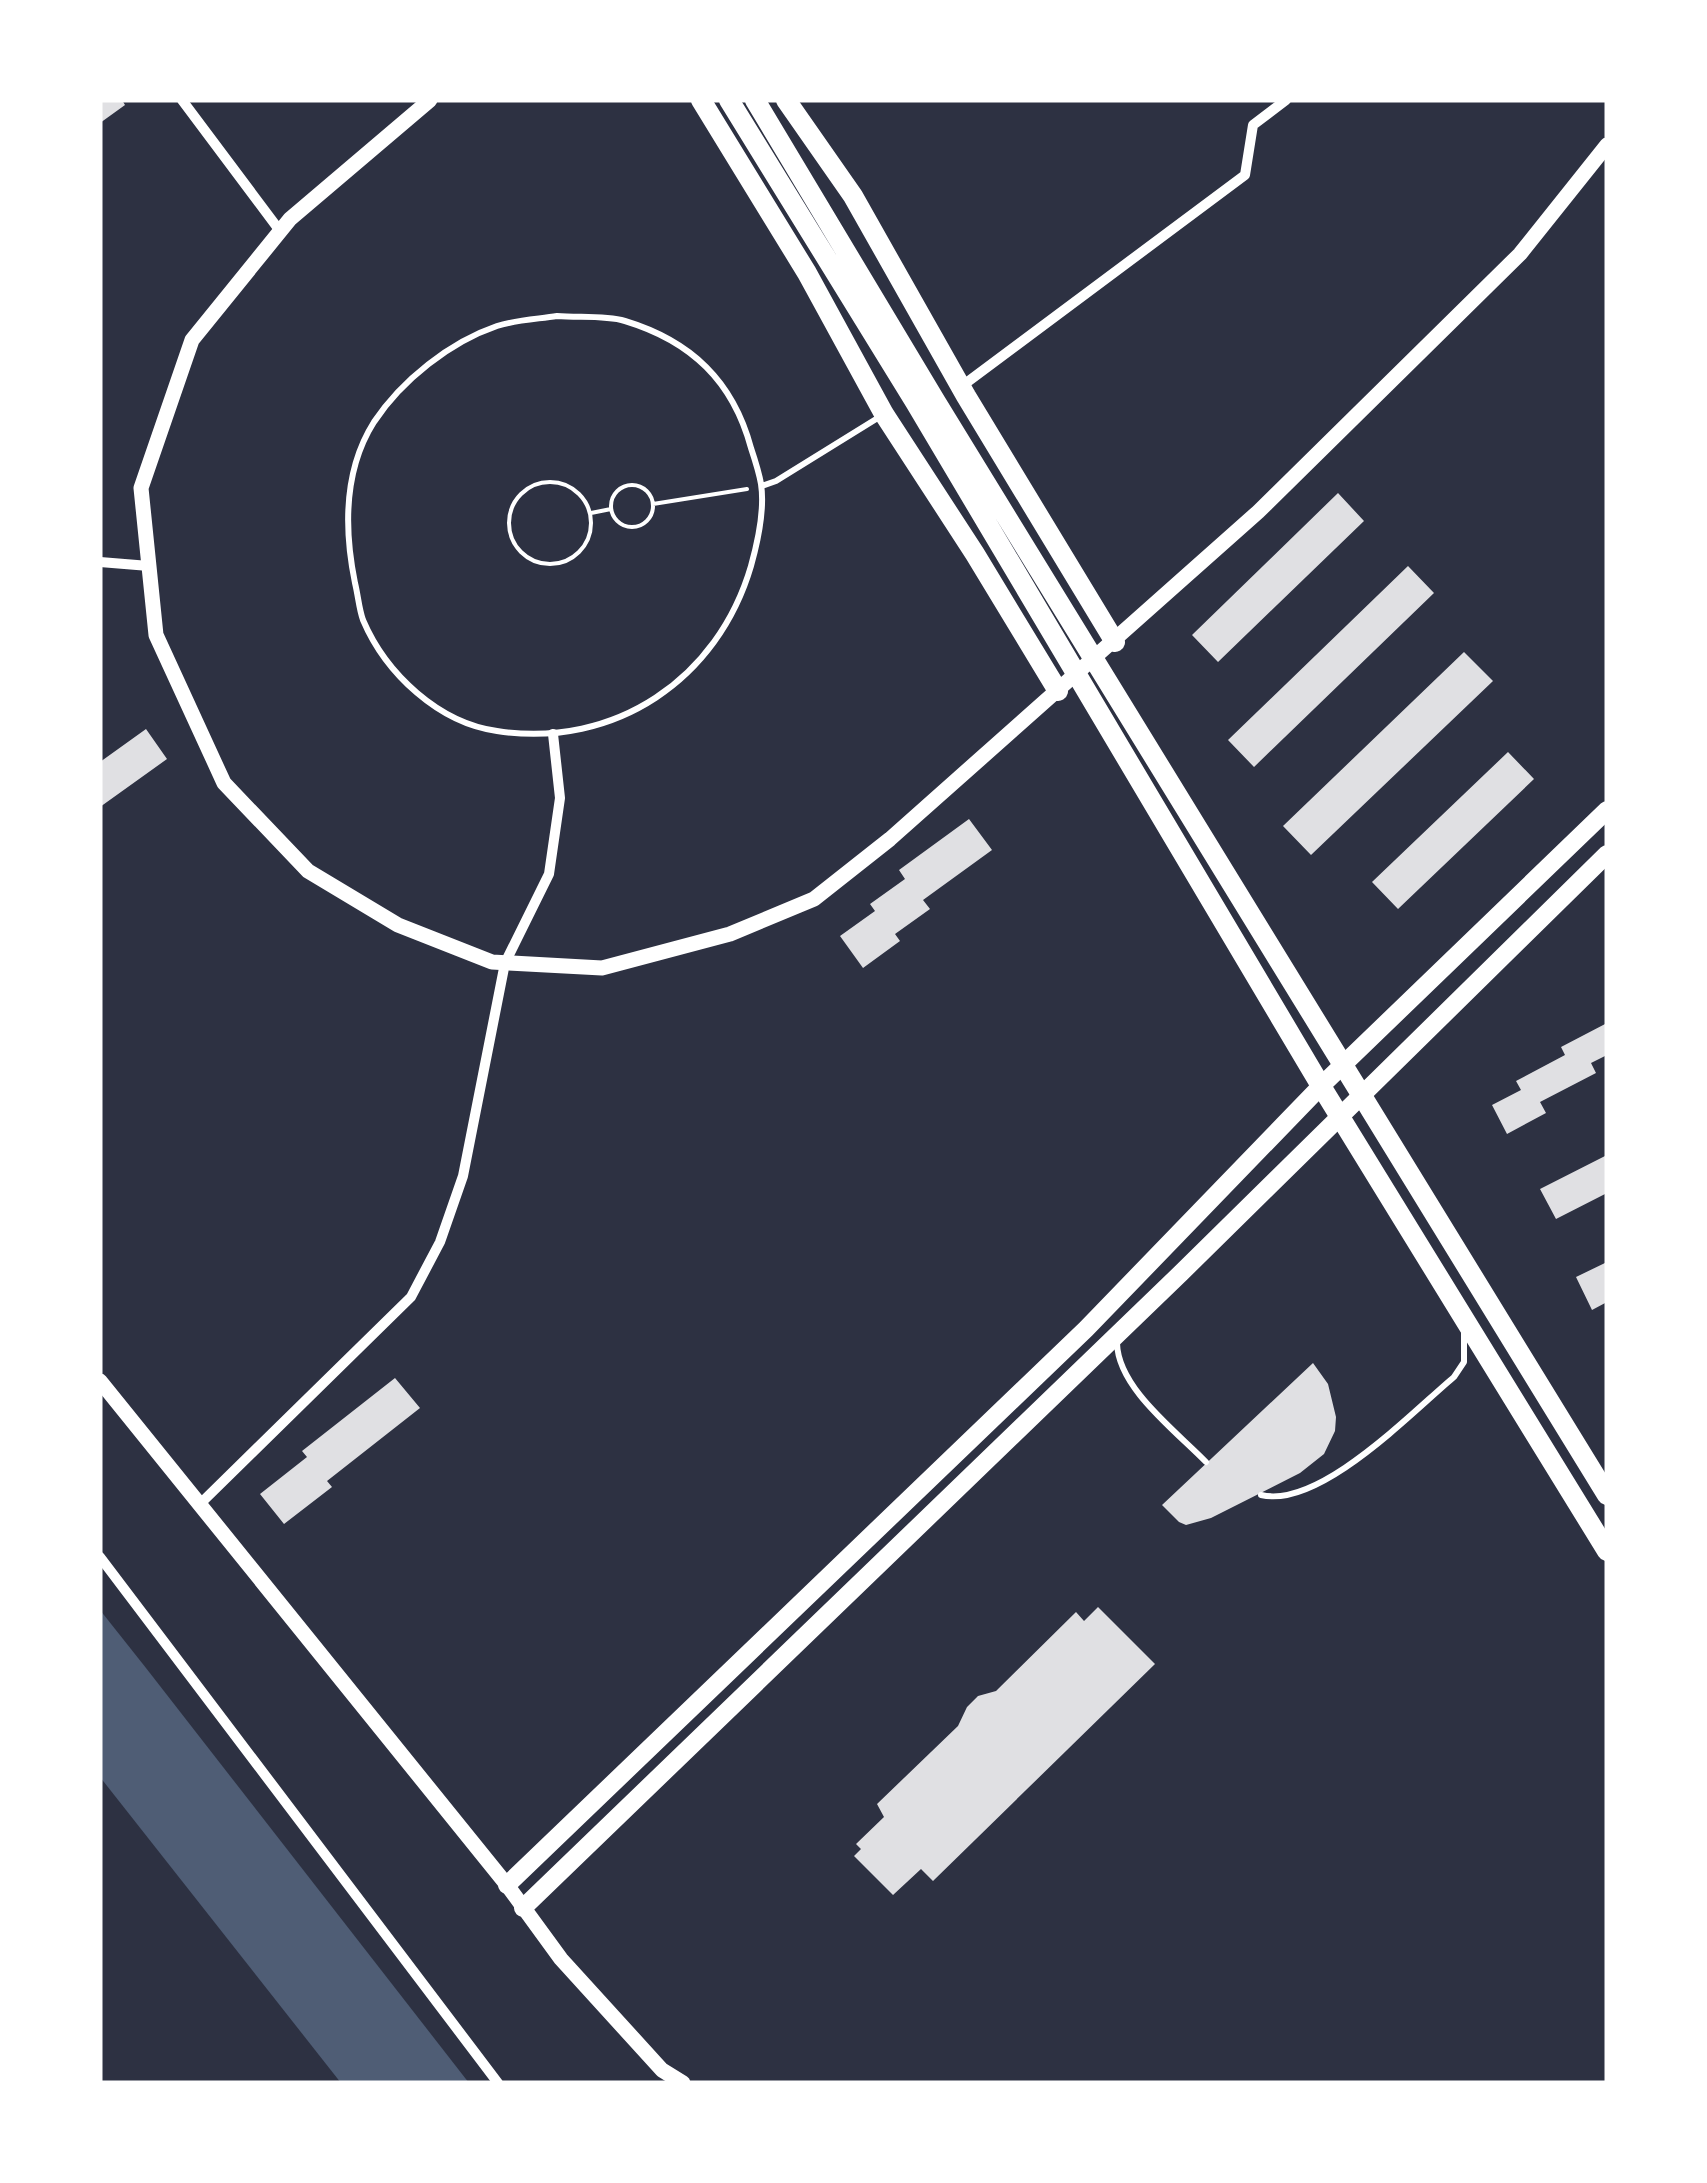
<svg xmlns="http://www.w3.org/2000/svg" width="1707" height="2183" font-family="'PT Sans Narrow',sans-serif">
<rect width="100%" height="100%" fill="#2d3142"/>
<!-- water -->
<path fill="#4f5d75" d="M100,1610L146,1668L469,2083H341L100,1777Z"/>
<!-- building -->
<path fill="#e0e0e3" d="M100,100H122L125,105L100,123Z
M1338,493L1364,521L1218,662L1192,635Z
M1408,566L1434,593L1254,767L1228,740Z
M1464,652L1493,681L1311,855L1283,826Z
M146,729L167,759L100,807V762Z
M1508,752L1534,779L1398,909L1372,882Z
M969,819L992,850L923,900L930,909L895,934L900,941L863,968L840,936L875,911L870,904L905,879L899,870Z
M1607,1023V1055L1591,1063L1596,1073L1540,1102L1546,1113L1507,1134L1492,1105L1521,1090L1516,1081L1565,1055L1561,1047Z
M1607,1155V1193L1556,1219L1540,1189Z
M1607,1262V1302L1592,1310L1576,1277Z
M1313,1363L1328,1384L1336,1417L1335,1431L1324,1454L1300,1473L1211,1518L1186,1525L1179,1522L1162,1505Z
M395,1378L420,1408L327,1481L332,1487L284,1524L260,1494L307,1457L302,1451Z
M1098,1607L1155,1664L933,1881L921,1869L893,1895L854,1856L861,1849L856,1844L884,1817L877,1804L958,1726L967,1707L978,1696L996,1691L1076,1612L1084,1621Z"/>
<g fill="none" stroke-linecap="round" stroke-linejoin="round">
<!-- path -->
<path stroke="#fff" stroke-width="4" d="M509 523a41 41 0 1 1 82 0a41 41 0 1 1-82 0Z
M611 506a21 21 0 1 1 42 0a21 21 0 1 1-42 0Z
M653,504L747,489
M591,513L611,509"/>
<!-- service -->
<path stroke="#fff" stroke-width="6" d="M557,316C578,318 604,315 625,321C691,341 733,381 751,448C755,460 759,472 761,484C765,510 758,541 751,566C718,679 615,749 497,731C439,723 386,674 363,620C359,609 358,595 355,583C344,529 343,471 374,422C402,380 450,342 497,326C516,320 538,319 557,316Z
M762,486L776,481L881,416
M1117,1343C1118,1388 1176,1431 1206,1462
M1261,1495C1319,1509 1410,1414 1454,1377L1464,1362V1331"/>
<!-- minor -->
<path stroke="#fff" stroke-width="10" d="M182,100L280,231
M962,386L1245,175L1253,125L1286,100
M100,562L149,566
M201,1503L411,1297L440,1242L463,1176L505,963L549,874L560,798L553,734
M100,1557L498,2083"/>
<!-- tertiary -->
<path stroke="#fff" stroke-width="15" d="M430,100L290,219L192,340L141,488L156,635L224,783L308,871L398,925L492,962L602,968L730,934L814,899L890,839L1258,512L1520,254L1607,145
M100,1381L507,1885L561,1959L662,2070L683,2083"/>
<!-- secondary -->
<path stroke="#fff" stroke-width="18" d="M507,1885L1086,1329L1321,1086L1607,810
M523,1908L1181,1273L1607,854"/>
<!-- primary -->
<path stroke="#fff" stroke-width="20" d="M701,100L807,273L884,414L975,554L1058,691
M729,100L915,402L1321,1086L1607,1551
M755,100L936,402L1607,1495
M786,100L853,196L966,396L1115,642"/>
</g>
<!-- border -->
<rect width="1707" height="2183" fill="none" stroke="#ffffff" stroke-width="205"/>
</svg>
